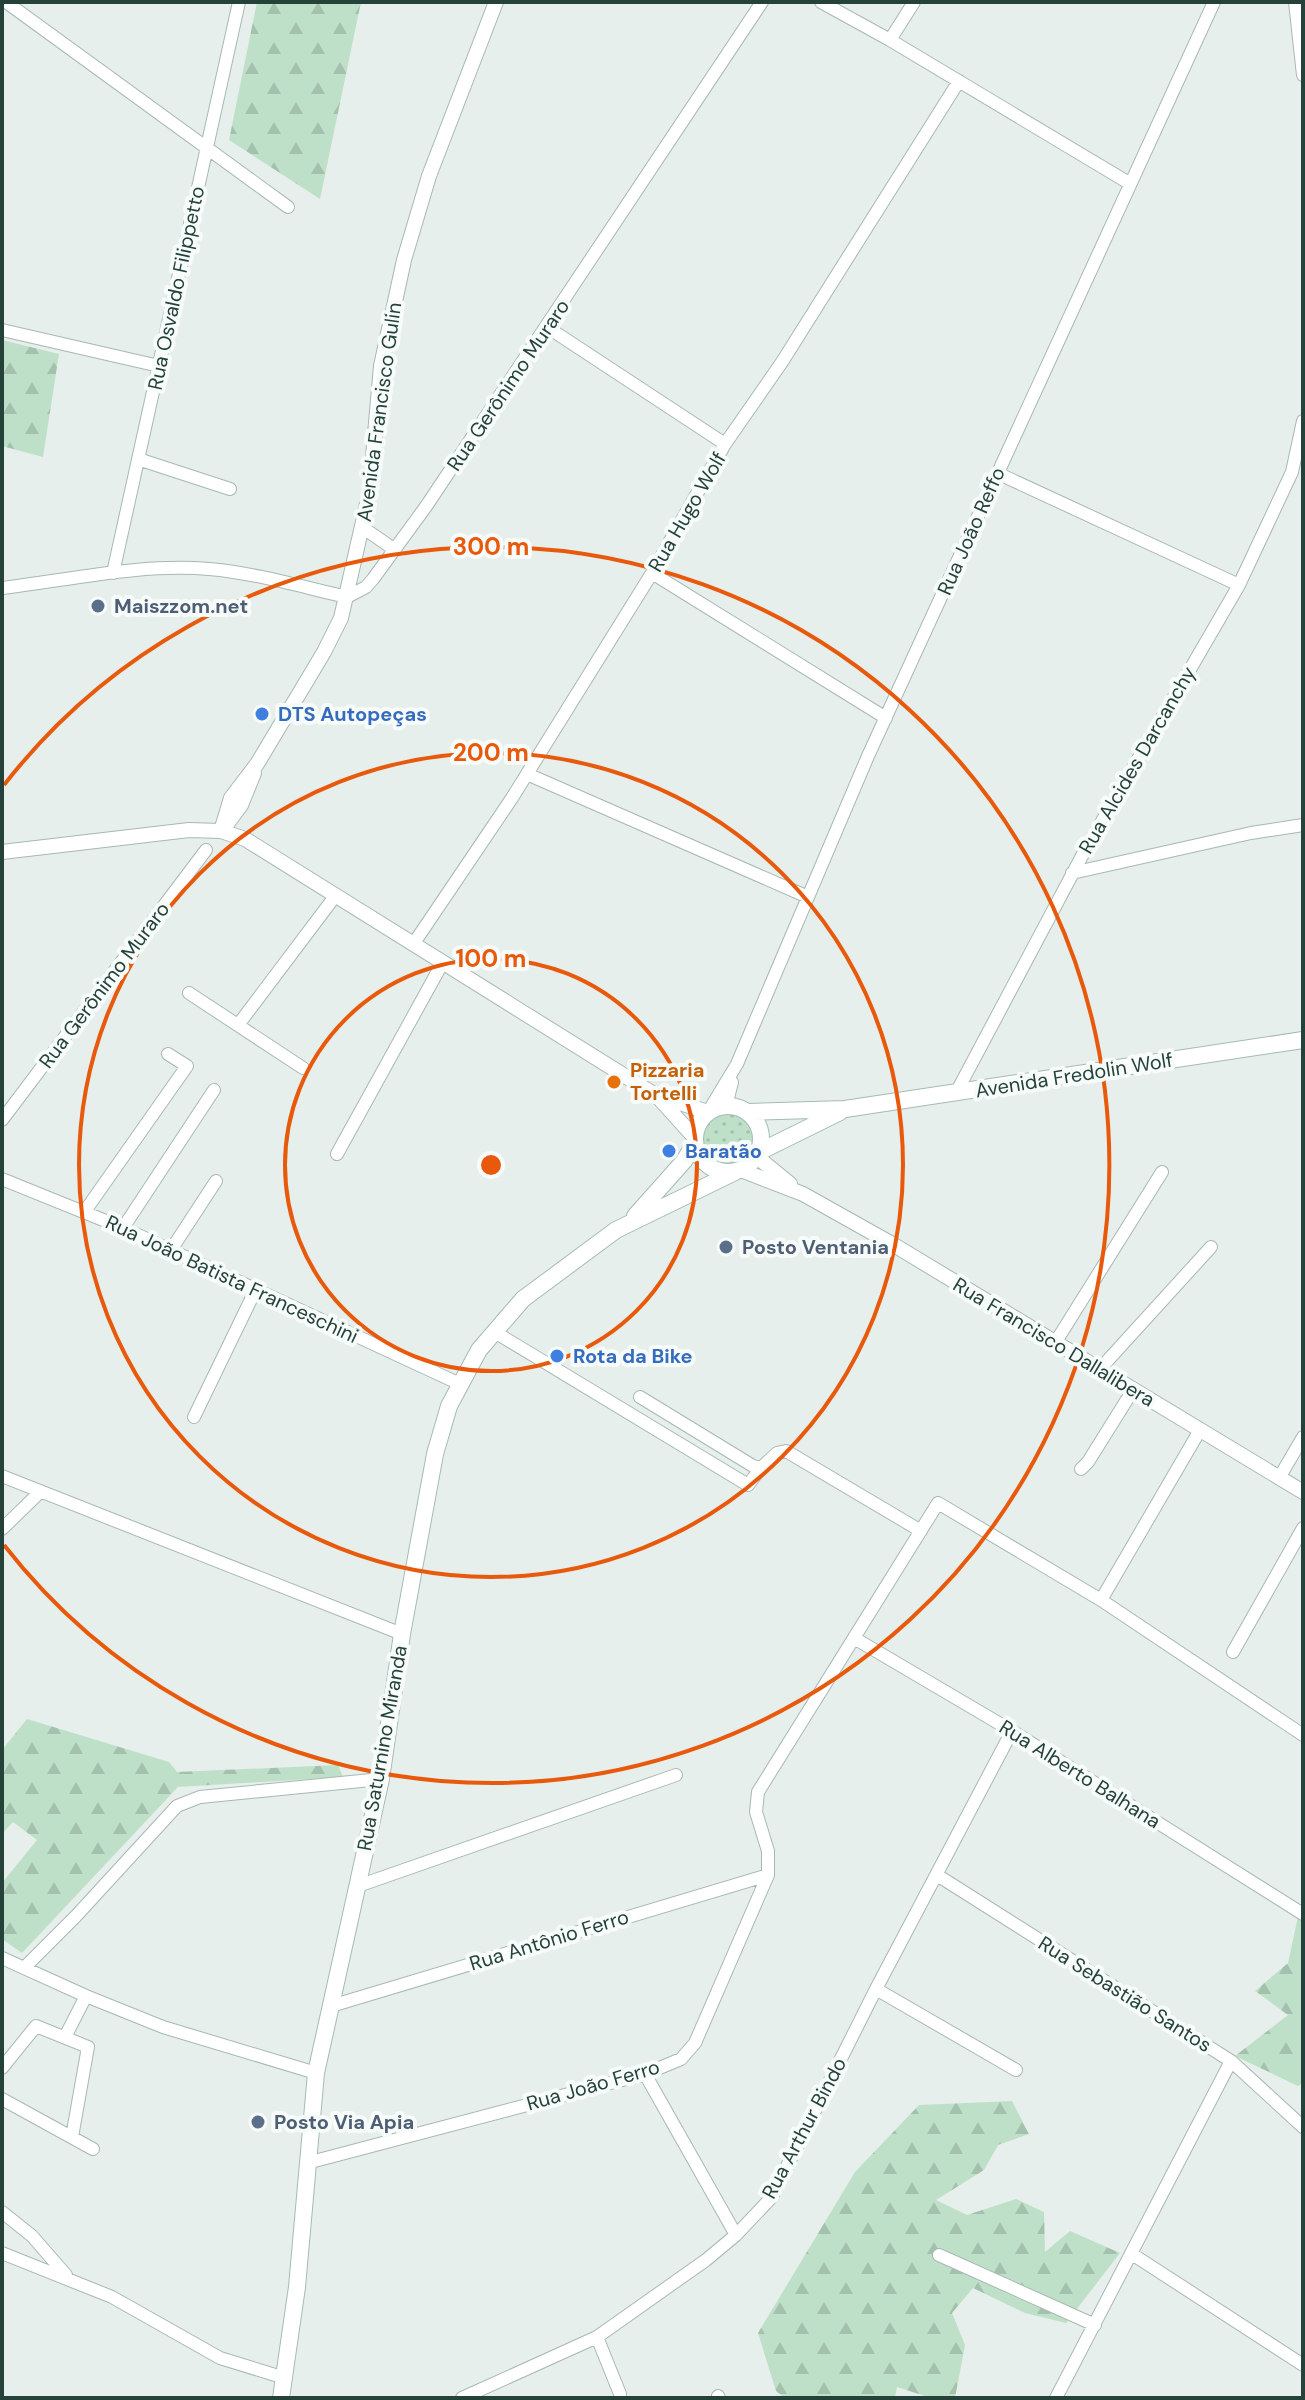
<svg xmlns="http://www.w3.org/2000/svg" width="1305" height="2400" font-family="'DM Sans',sans-serif">
<defs>
<pattern id="grass-dots" width="8" height="8" patternUnits="userSpaceOnUse" patternTransform="scale(2)"><rect width="8" height="8" fill="#bfe0c8"/><path d="M2 2h.1M6 6h.1" fill="none" stroke="#a4c1ad" stroke-width="1.8" stroke-linecap="round"/></pattern>
<pattern id="forest-firs" width="22" height="20" patternUnits="userSpaceOnUse" patternTransform="scale(2)"><rect width="22" height="20" fill="#bfe0c8"/><path d="M5 1l3.5 6h-7zM16 11l3.5 6h-7z" fill="#a4c1ad"/></pattern>
</defs>
<rect width="100%" height="100%" fill="#e6efeb"/>
<!-- grass -->
<path fill="url(#grass-dots)" d="M700 1139a28 28 0 1 1 56 0a28 28 0 1 1-56 0Z"/>
<!-- forest -->
<path fill="url(#forest-firs)" d="M257,2H361L320,199L229,140Z
M2,340L59,354L43,457L2,446Z
M27,1719L169,1762L177,1772L338,1765L343,1777L178,1787L22,1953L2,1939V1883L37,1840L13,1822L2,1834V1750Z
M1299,1912L1303,1915V2083L1298,2086L1235,2056L1288,2015L1255,1991L1288,1963Z
M1012,2101L1029,2134L998,2145L984,2170L936,2200L967,2215L1016,2199L1044,2212L1045,2252L1070,2231L1120,2253L1066,2323L1025,2313L973,2288L952,2313L965,2345L955,2398H931L897,2387L895,2398H785L776,2391L758,2333L855,2172L919,2105Z"/>
<g fill="none" stroke-linecap="round" stroke-linejoin="round">
<!-- minor casing -->
<g stroke="#a8b8b2" stroke-width="14">
<path id="minor" d="M6,2L288,207
M821,2L890,40L1129,183
M1295,2L1303,75
M890,40L914,2
M547,327L725,444
M2,330L159,366
M138,459L230,489
M997,473L1239,585
M362,527L395,550
M113,573L239,2
M652,573L886,718
M2,588C68,580 143,563 209,569C256,573 302,587 347,597L366,587L373,579L427,505L762,2
M527,774L808,897
M1072,873L1251,833L1303,825
M414,943L512,798L652,573L725,444L782,362L959,81
M189,993L303,1068
M238,1025L336,895
M956,1093L1083,854L1239,585L1292,472L1303,421
M726,1106L732,1082
M708,1112L737,1064L868,756L1214,2
M2,1120L206,850
M337,1154L443,962
M2,1179L123,1228L460,1384
M85,1211L187,1066L168,1054
M123,1228L214,1090
M171,1250L216,1181
M493,1331L748,1485L761,1468
M1055,1343L1162,1172
M1099,1370L1211,1247
M640,1397L753,1466L761,1468L777,1453L786,1451L921,1531
M194,1417L256,1289
M1081,1469L1088,1462L1133,1390
M2,1476L402,1634
M1279,1478L1303,1437
M2,1529L39,1493
M1101,1600L1200,1430
M854,1638L1012,1731L1303,1914
M1233,1652L1303,1528
M937,1875L1231,2061L1303,2127
M358,1886L676,1775
M2,1958L86,1996L163,2027L316,2073
M24,1968L76,1916L177,1806L200,1797L381,1779
M876,1989L1016,2070
M331,2006L768,1875
M65,2037L86,1996
M2,2068L36,2026L88,2047L72,2137
M645,2074L736,2235
M2,2099L93,2149
M307,2163L645,2074L681,2059L695,2043L768,1875V1851L756,1812L758,1792L938,1503L1101,1600L1303,1735
M2,2212L32,2236L66,2275
M2,2253L112,2297L220,2358L285,2378
M1132,2254L1303,2365
M939,2255L1095,2325
M597,2337L620,2394
M718,2396L719,2398
M462,2398L597,2337L706,2260L736,2235L771,2198L876,1989L1012,1731
M1056,2398L1231,2061"/>
</g>
<!-- tertiary casing -->
<g stroke="#a8b8b2" stroke-width="16">
<path id="tertiary" d="M224,828L241,805L254,773
M221,831L231,798L257,764L324,652L341,618L370,491L381,366L404,260L429,176L496,2
M2,852L189,830L221,831L245,839L657,1096L694,1137
M661,1097L708,1112
M757,1157L790,1184
M741,1170L803,1194L894,1245L1303,1492"/>
</g>
<!-- secondary casing -->
<g stroke="#a4bbb3" stroke-width="18">
<path id="secondary" d="M695 1139a33 33 0 1 1 66 0a33 33 0 1 1-66 0Z
M747,1112L845,1109L1303,1040
M759,1152L840,1112
M635,1216L684,1161L695,1143
M281,2398L297,2287L316,2073L381,1779L402,1634L435,1454L449,1406L479,1350L523,1299L616,1230L735,1172"/>
</g>
<!-- minor -->
<use href="#minor" stroke="#fff" stroke-width="12"/>
<!-- tertiary -->
<use href="#tertiary" stroke="#fff" stroke-width="14"/>
<!-- secondary -->
<use href="#secondary" stroke="#fff" stroke-width="16"/>
</g>
<!-- distance rings -->
<g fill="none" stroke="#e8590c" stroke-width="4">
<circle cx="491" cy="1165" r="206"/>
<circle cx="491" cy="1165" r="412"/>
<path d="M4 785A618 618 0 1 1 4 1545"/>
</g>
<!-- markers -->
<g fill="#5c6f8a" stroke="#f7fbf9" stroke-width="3">
<circle cx="98" cy="606" r="8"/>
<circle cx="726" cy="1247" r="8"/>
<circle cx="258" cy="2122" r="8"/>
</g>
<g fill="#3f7fe0" stroke="#f7fbf9" stroke-width="3">
<circle cx="262" cy="714" r="8"/>
<circle cx="669" cy="1151" r="8"/>
<circle cx="557" cy="1356" r="8"/>
</g>
<circle fill="#e8710a" stroke="#f7fbf9" stroke-width="3" cx="614" cy="1082" r="8"/>
<g text-anchor="middle" dominant-baseline="central" stroke-width="8" stroke-linejoin="round" paint-order="stroke">
<!-- street labels -->
<g font-size="20" fill="#24423a" stroke="#f7fbf9">
<text transform="translate(176 288) rotate(-78)">Rua Osvaldo Filippetto</text>
<text transform="translate(508 385) rotate(-56)">Rua Gerônimo Muraro</text>
<text transform="translate(379 412) rotate(-82)">Avenida Francisco Gulin</text>
<text transform="translate(687 512) rotate(-60)">Rua Hugo Wolf</text>
<text transform="translate(971 531) rotate(-66)">Rua João Reffo</text>
<text transform="translate(1137 760) rotate(-60)">Rua Alcides Darcanchy</text>
<text transform="translate(104 985) rotate(-53)">Rua Gerônimo Muraro</text>
<text transform="translate(1074 1075) rotate(-9)">Avenida Fredolin Wolf</text>
<text transform="translate(232 1279) rotate(25)">Rua João Batista Franceschini</text>
<text transform="translate(1054 1342) rotate(31)">Rua Francisco Dallalibera</text>
<text transform="translate(382 1748) rotate(-80)">Rua Saturnino Miranda</text>
<text transform="translate(1080 1774) rotate(32)">Rua Alberto Balhana</text>
<text transform="translate(549 1940) rotate(-17)">Rua Antônio Ferro</text>
<text transform="translate(1125 1994) rotate(32)">Rua Sebastião Santos</text>
<text transform="translate(593 2085) rotate(-16)">Rua João Ferro</text>
<text transform="translate(804 2128) rotate(-62)">Rua Arthur Bindo</text>
</g>
<!-- service labels -->
<g font-size="20" font-weight="bold" fill="#4e5e75" stroke="#f7fbf9" text-anchor="start">
<text x="114" y="606">Maiszzom.net</text>
<text x="742" y="1247">Posto Ventania</text>
<text x="274" y="2122">Posto Via Apia</text>
</g>
<!-- shop labels -->
<g font-size="20" font-weight="bold" fill="#366cbe" stroke="#f7fbf9" text-anchor="start">
<text x="278" y="714">DTS Autopeças</text>
<text x="685" y="1151">Baratão</text>
<text x="573" y="1356">Rota da Bike</text>
</g>
<!-- food labels -->
<g font-size="20" font-weight="bold" fill="#c56008" stroke="#f7fbf9" text-anchor="start">
<text x="630" y="1070">Pizzaria<tspan x="630" dy="23">Tortelli</tspan></text>
</g>
</g>
<circle cx="491" cy="1165" r="12" fill="#e8590c" stroke="#f7fbf9" stroke-width="4"/>
<g font-size="24" text-anchor="middle" font-weight="bold" fill="#e8590c" stroke="#f7fbf9" stroke-width="8" stroke-linejoin="round" paint-order="stroke">
<text x="491" y="555">300 m</text>
<text x="491" y="761">200 m</text>
<text x="491" y="967">100 m</text>
</g>
<!-- border -->
<rect width="1305" height="2400" fill="none" stroke="#24423a" stroke-width="8"/>
</svg>
